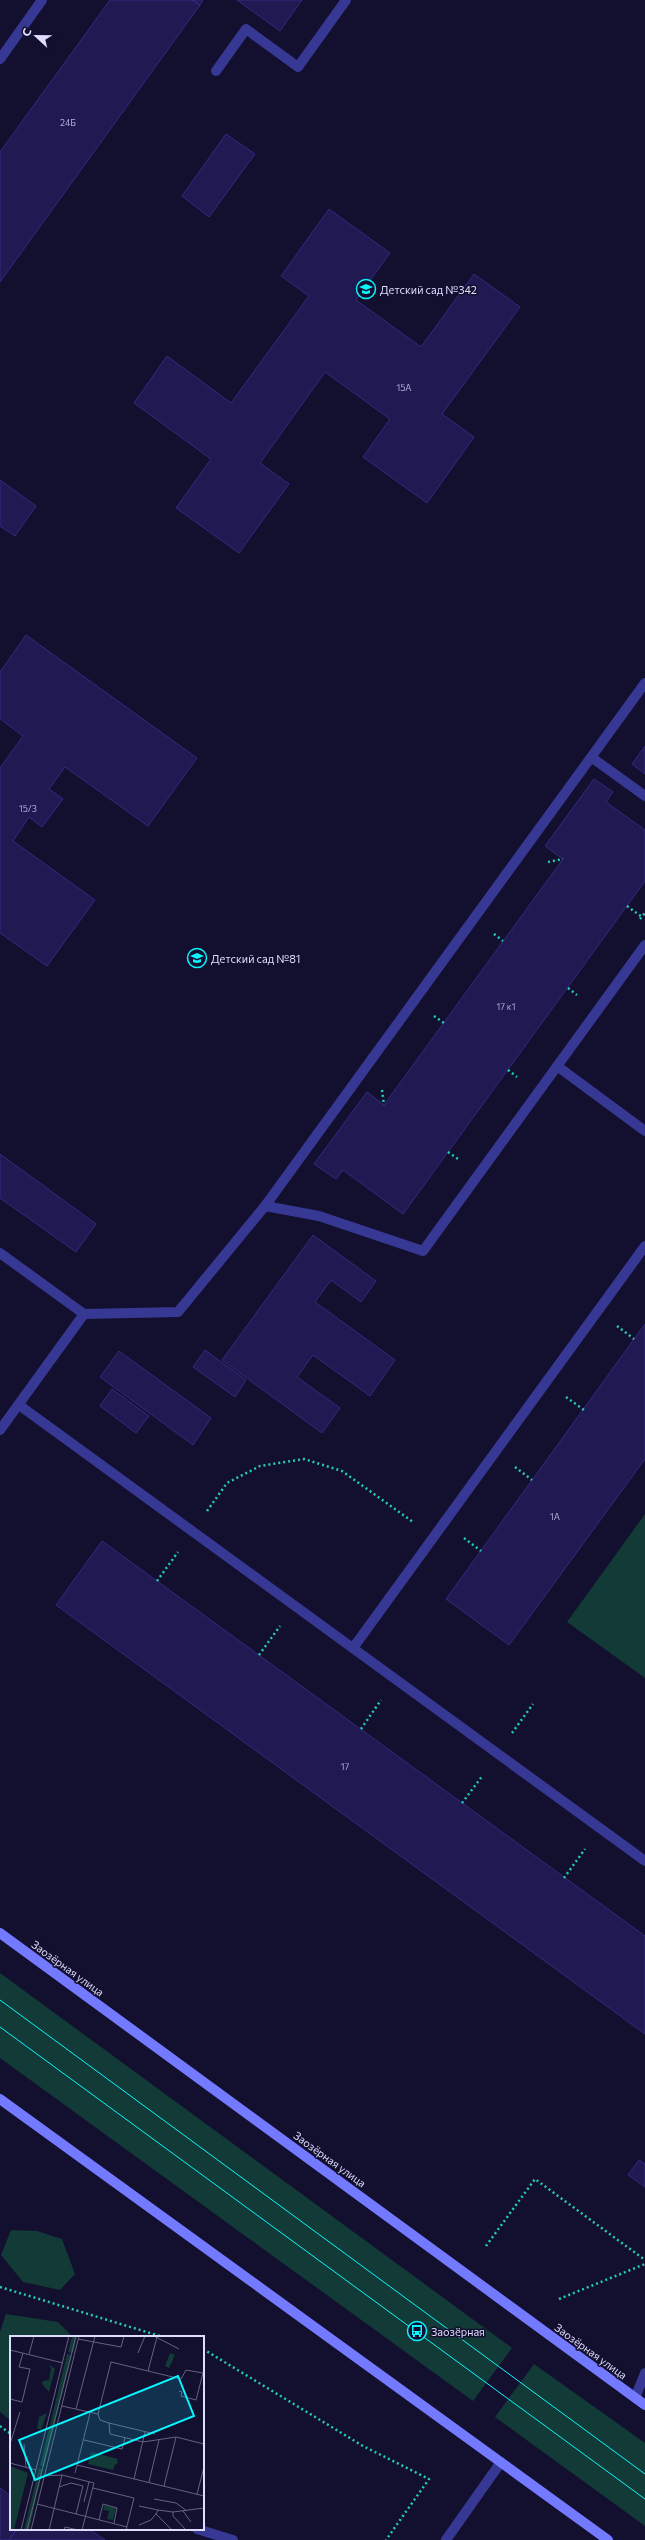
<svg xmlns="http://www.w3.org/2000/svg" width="645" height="2540" font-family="Commissioner,sans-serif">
<rect width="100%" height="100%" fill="#130f2f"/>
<!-- green -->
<path fill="#123a36" d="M645,1514V1678L567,1622Z
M0,1973L512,2348L473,2401L0,2058Z
M11,2230L37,2231L62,2239L75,2274L60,2290L23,2282L1,2255Z
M6,2314L58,2322L73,2337H11V2421L0,2412V2332Z
M534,2364L645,2443V2526L495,2417Z"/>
<!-- building -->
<path fill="#211952" stroke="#352980" d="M110,0H192L200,5L0,282V152Z
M192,0H203L200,5Z
M237,0H302L280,31Z
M226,134L255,154L209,217L182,196Z
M329,209L390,253L356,300L421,347L474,274L520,307L442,414L474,437L427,503L363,457L390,419L325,372L260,463L289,484L239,553L176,508L211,459L134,403L167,356L231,403L309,296L281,276Z
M0,480L36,506L15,536L0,526Z
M26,635L197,758L148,826L65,767L49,789L63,799L42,827L29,817L13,841L95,900L47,966L0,933V768L23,736L0,719V672Z
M645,746V774L632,764Z
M594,779L613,792L606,802L645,830V881L403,1214L343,1170L336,1179L314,1164L367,1092L384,1105L563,859L545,846Z
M0,1154L96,1224L76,1252L0,1198Z
M313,1235L376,1281L361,1302L331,1280L315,1302L395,1360L370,1396L313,1355L297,1377L340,1408L322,1433L222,1360Z
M645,1324V1459L509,1645L446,1599Z
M205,1350L246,1380L235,1397L193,1367Z
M119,1351L211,1418L193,1445L100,1377Z
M112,1389L149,1416L136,1433L100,1406Z
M102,1541L645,1936V2034L56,1605Z
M639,2160L645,2164V2187L628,2175Z
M0,2488L11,2496V2529H17L9,2540H0Z
M17,2529H89L105,2540H9Z"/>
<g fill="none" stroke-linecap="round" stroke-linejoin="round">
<!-- path -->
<path stroke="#24ccb7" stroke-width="2.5" stroke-dasharray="2 3" stroke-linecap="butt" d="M548,862L563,859
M627,906L642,917
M640,919L645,913
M494,934L503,941
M568,988L577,995
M434,1016L444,1023
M508,1070L517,1077
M382,1090L384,1105
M448,1152L458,1159
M617,1326L634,1339
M566,1397L584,1410
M515,1467L532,1480
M207,1511L227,1483L260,1466L304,1459L342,1471L413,1522
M464,1538L481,1551
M157,1581L178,1552
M259,1655L280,1626
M361,1729L381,1700
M512,1733L533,1704
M462,1803L483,1775
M564,1878L585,1849
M486,2246L535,2179L645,2260
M0,2287L163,2337
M559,2299L645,2264
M203,2349L363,2446L429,2479L386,2540
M0,2426L11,2434"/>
<!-- lane -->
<path stroke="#363893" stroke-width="10" d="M0,59L42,0
M216,71L246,29L298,67L346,0
M591,757L645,796
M557,1066L645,1131
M265,1206L645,683
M0,1253L84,1314L0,1430
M84,1314L178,1312L265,1206L319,1216L423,1251L645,945
M19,1405L645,1861
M353,1648L645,1246
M635,2398L645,2373
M197,2529L233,2540"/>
<!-- street -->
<path stroke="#363893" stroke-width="10" d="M446,2540L501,2462"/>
<!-- secondary -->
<path stroke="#747aff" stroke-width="10" d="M0,1933L645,2405
M0,2099L608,2540"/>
<!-- tram -->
<path stroke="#09f6ff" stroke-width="1" d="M0,2000L645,2474
M0,2027L645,2499"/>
</g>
<!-- icons -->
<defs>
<g id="school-ring" transform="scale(1)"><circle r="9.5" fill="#130f2f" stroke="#09f6ff" stroke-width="1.5"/><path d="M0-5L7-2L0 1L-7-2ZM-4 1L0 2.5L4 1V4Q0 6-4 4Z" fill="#09f6ff"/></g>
<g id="bus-ring" transform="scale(1)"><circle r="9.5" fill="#130f2f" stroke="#09f6ff" stroke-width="1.5"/><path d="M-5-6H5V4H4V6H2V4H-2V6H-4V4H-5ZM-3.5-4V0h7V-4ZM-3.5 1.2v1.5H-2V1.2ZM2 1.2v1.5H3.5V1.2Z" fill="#09f6ff"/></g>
</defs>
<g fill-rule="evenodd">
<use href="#school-ring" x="366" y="289"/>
<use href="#school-ring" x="197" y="958"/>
<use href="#bus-ring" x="417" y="2331"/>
</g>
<g text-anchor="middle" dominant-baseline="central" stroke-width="3" stroke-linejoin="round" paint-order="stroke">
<!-- number labels -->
<g font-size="9" fill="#b0acd4">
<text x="68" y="122">24Б</text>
<text x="404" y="387">15А</text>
<text x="28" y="808">15/3</text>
<text x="506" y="1006">17 к1</text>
<text x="555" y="1516">1А</text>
<text x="345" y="1766">17</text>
</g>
<!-- poi labels -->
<g font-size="11" fill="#dfddff" stroke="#130f2f" text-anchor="start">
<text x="380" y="289">Детский сад №342</text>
<text x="211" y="958">Детский сад №81</text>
<text x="431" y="2331">Заозёрная</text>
</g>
<!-- street labels -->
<g font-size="11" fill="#dfddff" stroke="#130f2f">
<text transform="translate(68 1968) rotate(36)">Заозёрная улица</text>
<text transform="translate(330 2159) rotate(36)">Заозёрная улица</text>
<text transform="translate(591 2351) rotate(36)">Заозёрная улица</text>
</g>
</g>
<!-- overview -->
<g transform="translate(10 2336)">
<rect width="194" height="194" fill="#130f2f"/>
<path d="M62,0H67L63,17L58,16ZM160,17L165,19L159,32L155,30ZM57,18L62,19L34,131L30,130ZM39,28L45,33L39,56L32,48L33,45L39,44L41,32ZM37,77L31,94L27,92L29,81ZM81,116L108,123L107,129L105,128L103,134L78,128ZM0,130L18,137L4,194H0ZM29,132L33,133L19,194H14ZM94,169L106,172L103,184L97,183L99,175L93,174Z" fill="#123a36"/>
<path fill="none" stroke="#656182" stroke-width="1" d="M144,0L169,13M68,3L111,11L114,0M0,14L53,27M128,17L135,0M19,18L24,0M138,35L147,1M169,55L172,56L171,60L186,64L193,37M0,63L12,66L20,33L9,31L13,17M52,70L88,78L101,26L171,43L176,34L193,37L194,32M66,73L85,0M88,78L90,84L99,87L100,98L133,106L166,101L194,108M99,87L145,98M74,104L112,113L115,102M0,108L10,76M14,108L16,131M0,127L26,134M67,129L194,160M65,137L80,77M34,140L52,139L84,147L72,194M124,143L135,96M139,146L149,104M154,150L166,101M49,151L61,147L73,150L66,178M83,152L124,162L116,194M187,158L194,131M144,163L166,167L177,175M74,166L79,146M27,168L117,191M129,170L148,174M173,175L181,186M163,176V180L176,194M89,184L93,168L107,172L104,187M129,189L141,184L146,178M11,194L59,0M17,194L66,0M21,194L69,0M39,194L52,139M54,194L55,191L68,194M162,194L146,178L148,174L163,176L194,172"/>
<path fill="#09f6ff" fill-opacity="0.15" stroke="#09f6ff" stroke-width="2" d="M168,40L184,80L25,144L9,104Z"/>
<rect width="194" height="194" fill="none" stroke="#dfddff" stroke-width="2"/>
</g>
<!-- north arrow -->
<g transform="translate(36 36) rotate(292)" stroke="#130f2f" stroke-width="3" paint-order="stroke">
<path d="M0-3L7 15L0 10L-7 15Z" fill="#dfddff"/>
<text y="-6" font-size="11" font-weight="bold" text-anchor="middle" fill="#dfddff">С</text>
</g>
</svg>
